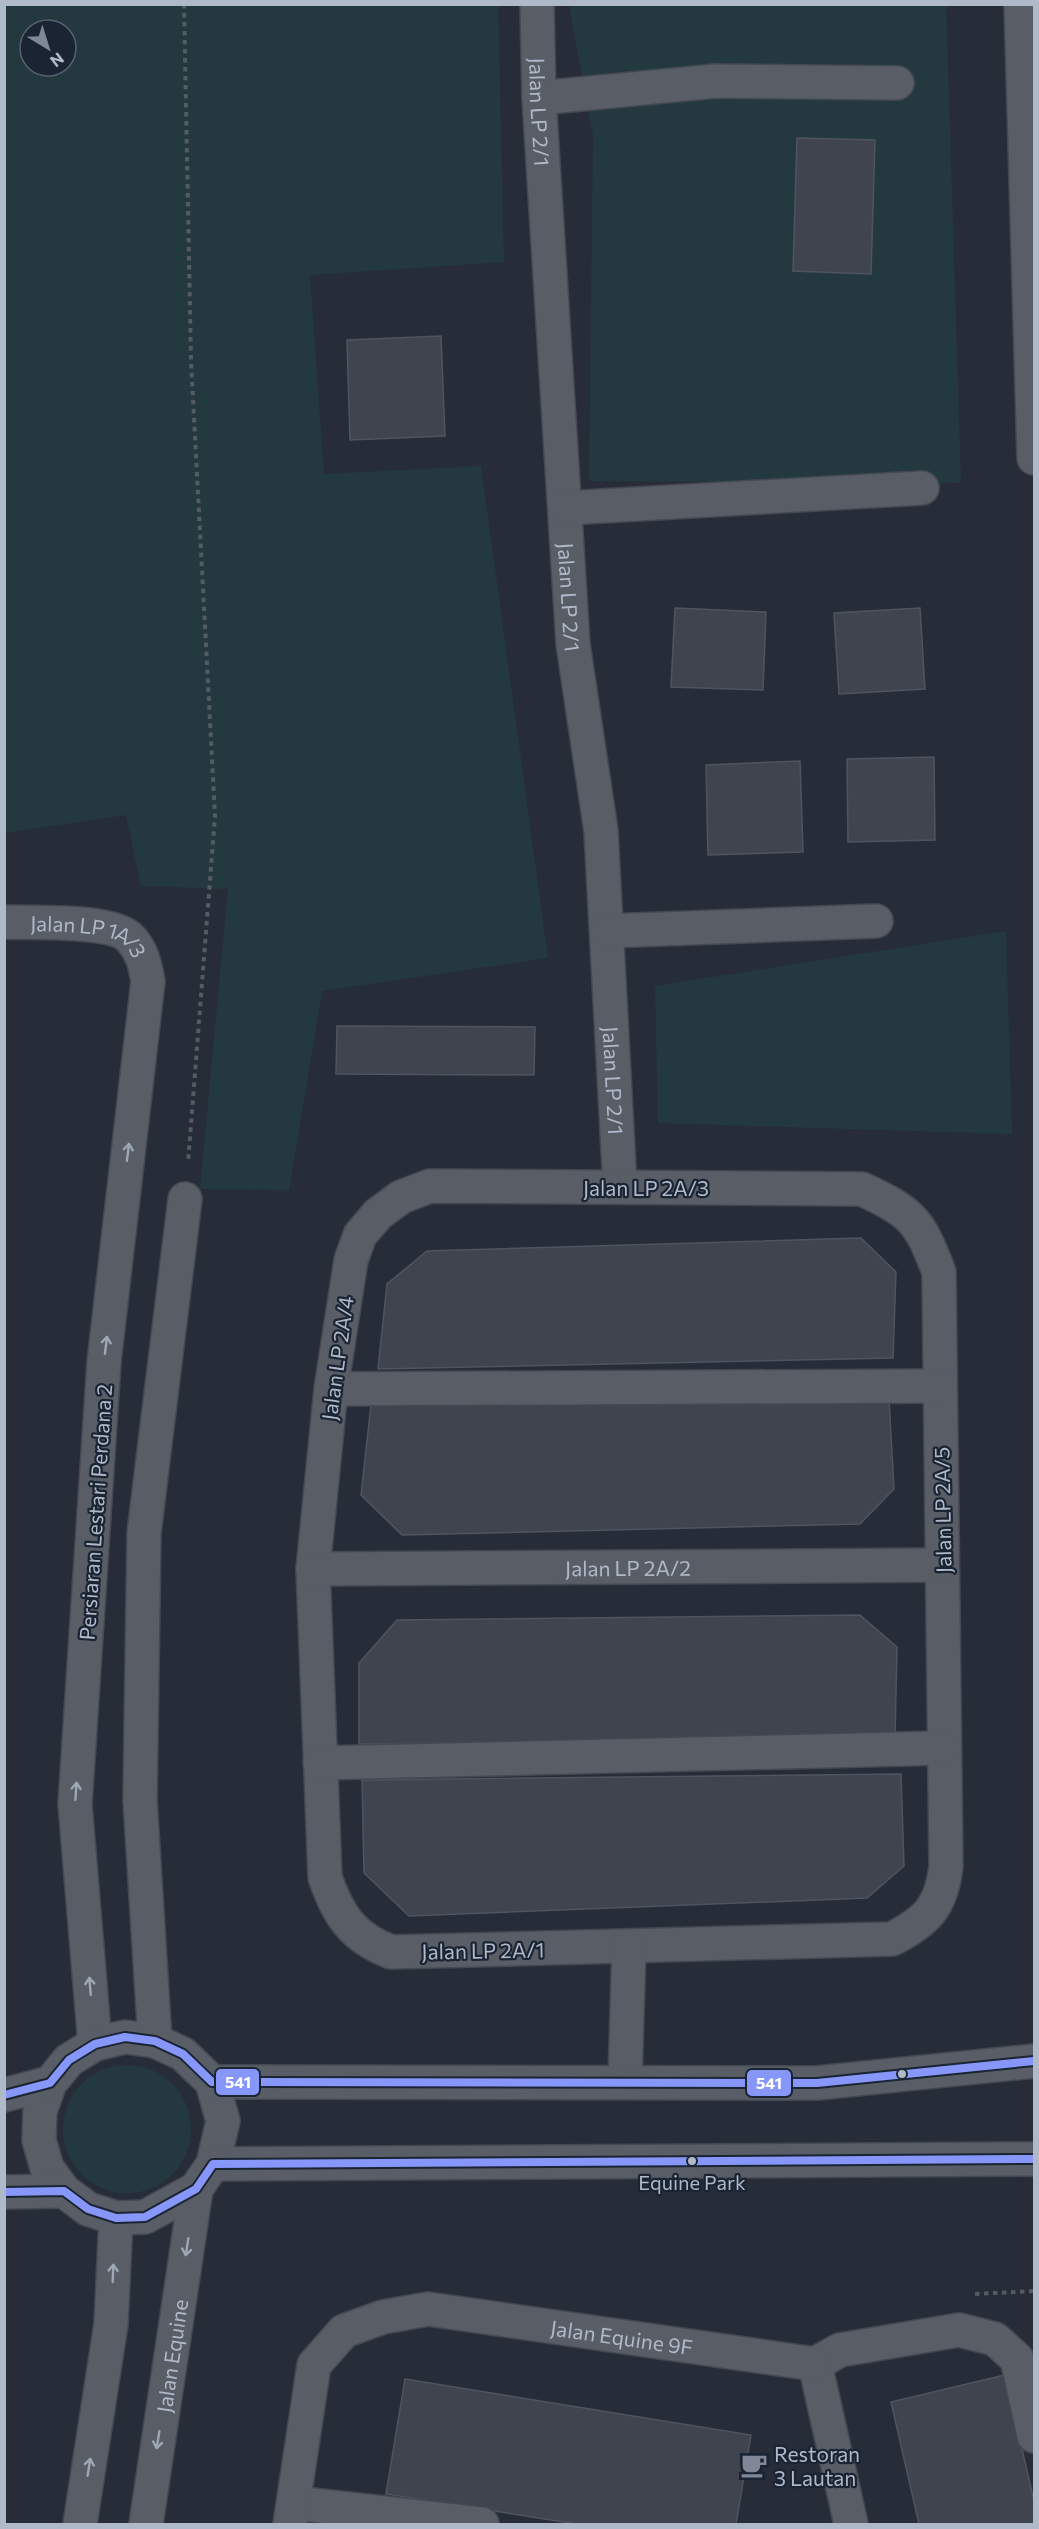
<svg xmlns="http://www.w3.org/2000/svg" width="1039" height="2529" font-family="Commissioner,sans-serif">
<rect width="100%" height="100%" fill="#272d38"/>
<!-- green -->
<path fill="#23393f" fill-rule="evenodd" d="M5,4L498,5L504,262L310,275L324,474L481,466L548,958L322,991L289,1190L200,1189L228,889L141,886L126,815L5,833ZM30,30H66V66H30Z
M569,5H946L961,483L589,481L593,135Z
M1006,931L1012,1134L658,1123L655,986Z
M63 2129a64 64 0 1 1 128 0a64 64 0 1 1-128 0Z"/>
<!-- building -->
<path fill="#3f444e" stroke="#4f5560" stroke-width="1.5" d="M797,138L875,140L871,274L793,271Z
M441,336L445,436L350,440L347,340Z
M675,608L766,612L763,690L671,687Z
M920,608L925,689L839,694L834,613Z
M934,757L935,840L848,842L847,759Z
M800,761L803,852L708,855L706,765Z
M337,1026L535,1027L534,1075L336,1074Z
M861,1238L896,1272L893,1358L378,1369L387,1284L427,1251Z
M889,1399L894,1489L860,1524L402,1535L361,1495L371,1405Z
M860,1615L897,1647L895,1739L359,1744V1663L397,1620Z
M901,1774L904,1866L867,1898L409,1916L364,1873L362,1780Z
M1005,2375L1034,2501V2524H919L891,2402Z
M405,2379L751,2435L736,2524H576L386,2494Z"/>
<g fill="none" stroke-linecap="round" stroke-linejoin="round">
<!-- minor casing -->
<g stroke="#444851" stroke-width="36">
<g id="minor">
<path id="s1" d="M537,4L539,98L573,644L601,831L620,1187"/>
<path d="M1021,4L1034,458"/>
<path d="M539,98L716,81L897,83"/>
<path d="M566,508L922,488"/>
<path id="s2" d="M4,922C32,923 114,919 131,939C142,951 145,965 148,981L104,1362L75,1804L95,2044"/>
<path d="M607,931L876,921"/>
<path d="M430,1186L862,1189C913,1213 919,1220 939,1272L946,1867C941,1907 927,1921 892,1939L391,1952C352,1937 338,1915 325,1877L313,1569L331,1389L351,1260L360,1235L378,1214L401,1197Z"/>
<path d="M331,1389L940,1386"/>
<path id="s3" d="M313,1569L942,1565"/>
<path d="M320,1763L944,1748"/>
<path d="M125,2037L155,2041L183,2054L212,2082L223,2121L213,2164L196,2189L145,2217L116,2218L88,2209L64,2191L47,2168L39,2140L40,2111L50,2083L69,2060L95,2044Z"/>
<path d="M155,2041L140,1800L144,1533L185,1199"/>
<path d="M625,2081L629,1946"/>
<path d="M212,2082L817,2083L1034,2061"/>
<path d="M4,2095L50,2083"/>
<path d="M213,2164L1034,2159"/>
<path d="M4,2192L64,2191"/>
<path d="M815,2364L840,2350L959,2330L995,2339L1017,2359L1034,2436"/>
<path d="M815,2364L851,2524"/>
<path d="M294,2503L482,2524"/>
<path d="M80,2524L111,2324L116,2218"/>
<path id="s4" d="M146,2524L196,2189"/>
<path id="s5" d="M290,2524L314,2365L344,2331L383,2317L428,2309L815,2364"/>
</g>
</g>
<!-- path -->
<path stroke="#545b61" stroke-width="4" stroke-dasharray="4.5 4.5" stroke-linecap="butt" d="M184,4L191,361L215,816L188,1163
M975,2294L1034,2291"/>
<!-- minor -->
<use href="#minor" stroke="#585d66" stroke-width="33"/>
<!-- bus-1 casing -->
<g stroke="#1a2433" stroke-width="12">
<path id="bus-1" d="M4,2095L50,2083L69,2060L95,2044L125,2037L155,2041L183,2054L212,2082L817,2083L1034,2061
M4,2192L64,2191L88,2209L116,2218L145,2217L196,2189L213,2164L1034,2159"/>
</g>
<!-- bus-1 -->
<use href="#bus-1" stroke="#8697f9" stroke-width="8"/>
</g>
<!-- one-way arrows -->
<defs><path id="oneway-shaft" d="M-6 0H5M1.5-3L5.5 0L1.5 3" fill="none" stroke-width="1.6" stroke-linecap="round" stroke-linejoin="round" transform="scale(1.5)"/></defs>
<g stroke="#9ea7b6">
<use href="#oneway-shaft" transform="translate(128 1152) rotate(-83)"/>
<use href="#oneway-shaft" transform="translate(106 1345) rotate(-83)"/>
<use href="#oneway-shaft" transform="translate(76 1791) rotate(-86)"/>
<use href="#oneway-shaft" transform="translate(90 1986) rotate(-95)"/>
<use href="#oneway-shaft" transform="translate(187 2247) rotate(99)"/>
<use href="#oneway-shaft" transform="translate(113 2273) rotate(-88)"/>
<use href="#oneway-shaft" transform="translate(158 2440) rotate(99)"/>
<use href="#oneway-shaft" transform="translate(89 2467) rotate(-81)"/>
</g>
<!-- icons -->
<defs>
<g id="cafe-bare" transform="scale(2.07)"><path d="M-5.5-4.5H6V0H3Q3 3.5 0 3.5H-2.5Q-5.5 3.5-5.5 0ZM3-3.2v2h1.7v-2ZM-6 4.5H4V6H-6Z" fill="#808897" stroke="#1a2433" stroke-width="2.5" paint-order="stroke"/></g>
</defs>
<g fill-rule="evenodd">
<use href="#cafe-bare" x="754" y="2465"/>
</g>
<!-- markers -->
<g fill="#b0b9ca" stroke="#1a2433" stroke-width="2">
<circle cx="902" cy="2074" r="5"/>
<circle cx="692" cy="2161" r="5"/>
</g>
<g text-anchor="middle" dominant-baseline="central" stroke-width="4.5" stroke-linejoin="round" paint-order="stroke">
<!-- bus labels -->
<g font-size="20" fill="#b0b9ca" stroke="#1a2433">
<text x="692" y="2182">Equine Park</text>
</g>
<!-- street labels -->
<g font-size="21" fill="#b0b9ca" stroke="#1a2433">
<text stroke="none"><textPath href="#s1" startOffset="108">Jalan LP 2/1</textPath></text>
<text stroke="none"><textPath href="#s1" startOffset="594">Jalan LP 2/1</textPath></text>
<text stroke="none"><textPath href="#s2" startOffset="88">Jalan LP 1A/3</textPath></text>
<text stroke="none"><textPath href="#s1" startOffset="1080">Jalan LP 2/1</textPath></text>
<text x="646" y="1187">Jalan LP 2A/3</text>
<text transform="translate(337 1358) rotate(-82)">Jalan LP 2A/4</text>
<text transform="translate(942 1510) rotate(-91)">Jalan LP 2A/5</text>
<text transform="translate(95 1512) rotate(-86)">Persiaran Lestari Perdana 2</text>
<text stroke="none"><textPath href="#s3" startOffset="315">Jalan LP 2A/2</textPath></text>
<text transform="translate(483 1950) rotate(-1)">Jalan LP 2A/1</text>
<text stroke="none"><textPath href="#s5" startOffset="489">Jalan Equine 9F</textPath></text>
<text stroke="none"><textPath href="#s4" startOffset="170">Jalan Equine</textPath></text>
</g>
<!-- poi labels -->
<g font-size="21" fill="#b0b9ca" stroke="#1a2433" text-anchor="start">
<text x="774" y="2453">Restoran<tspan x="774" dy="24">3 Lautan</tspan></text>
</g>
</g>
<g stroke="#1a2433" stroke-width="2">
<rect x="215" y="2068" width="45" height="28" rx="6" fill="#8697f9"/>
<rect x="746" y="2069" width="46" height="28" rx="6" fill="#8697f9"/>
</g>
<g font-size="16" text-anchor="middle" font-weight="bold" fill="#fff">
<text x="238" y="2088">541</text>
<text x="769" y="2089">541</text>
</g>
<!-- border -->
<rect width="1039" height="2529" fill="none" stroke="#b0b9ca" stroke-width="12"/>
<!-- north arrow -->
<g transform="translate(48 48) rotate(142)"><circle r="28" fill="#1a2433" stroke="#56606f" stroke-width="1.5"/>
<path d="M0-4.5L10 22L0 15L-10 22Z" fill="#808897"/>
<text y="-9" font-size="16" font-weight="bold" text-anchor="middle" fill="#b0b9ca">N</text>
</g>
</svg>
